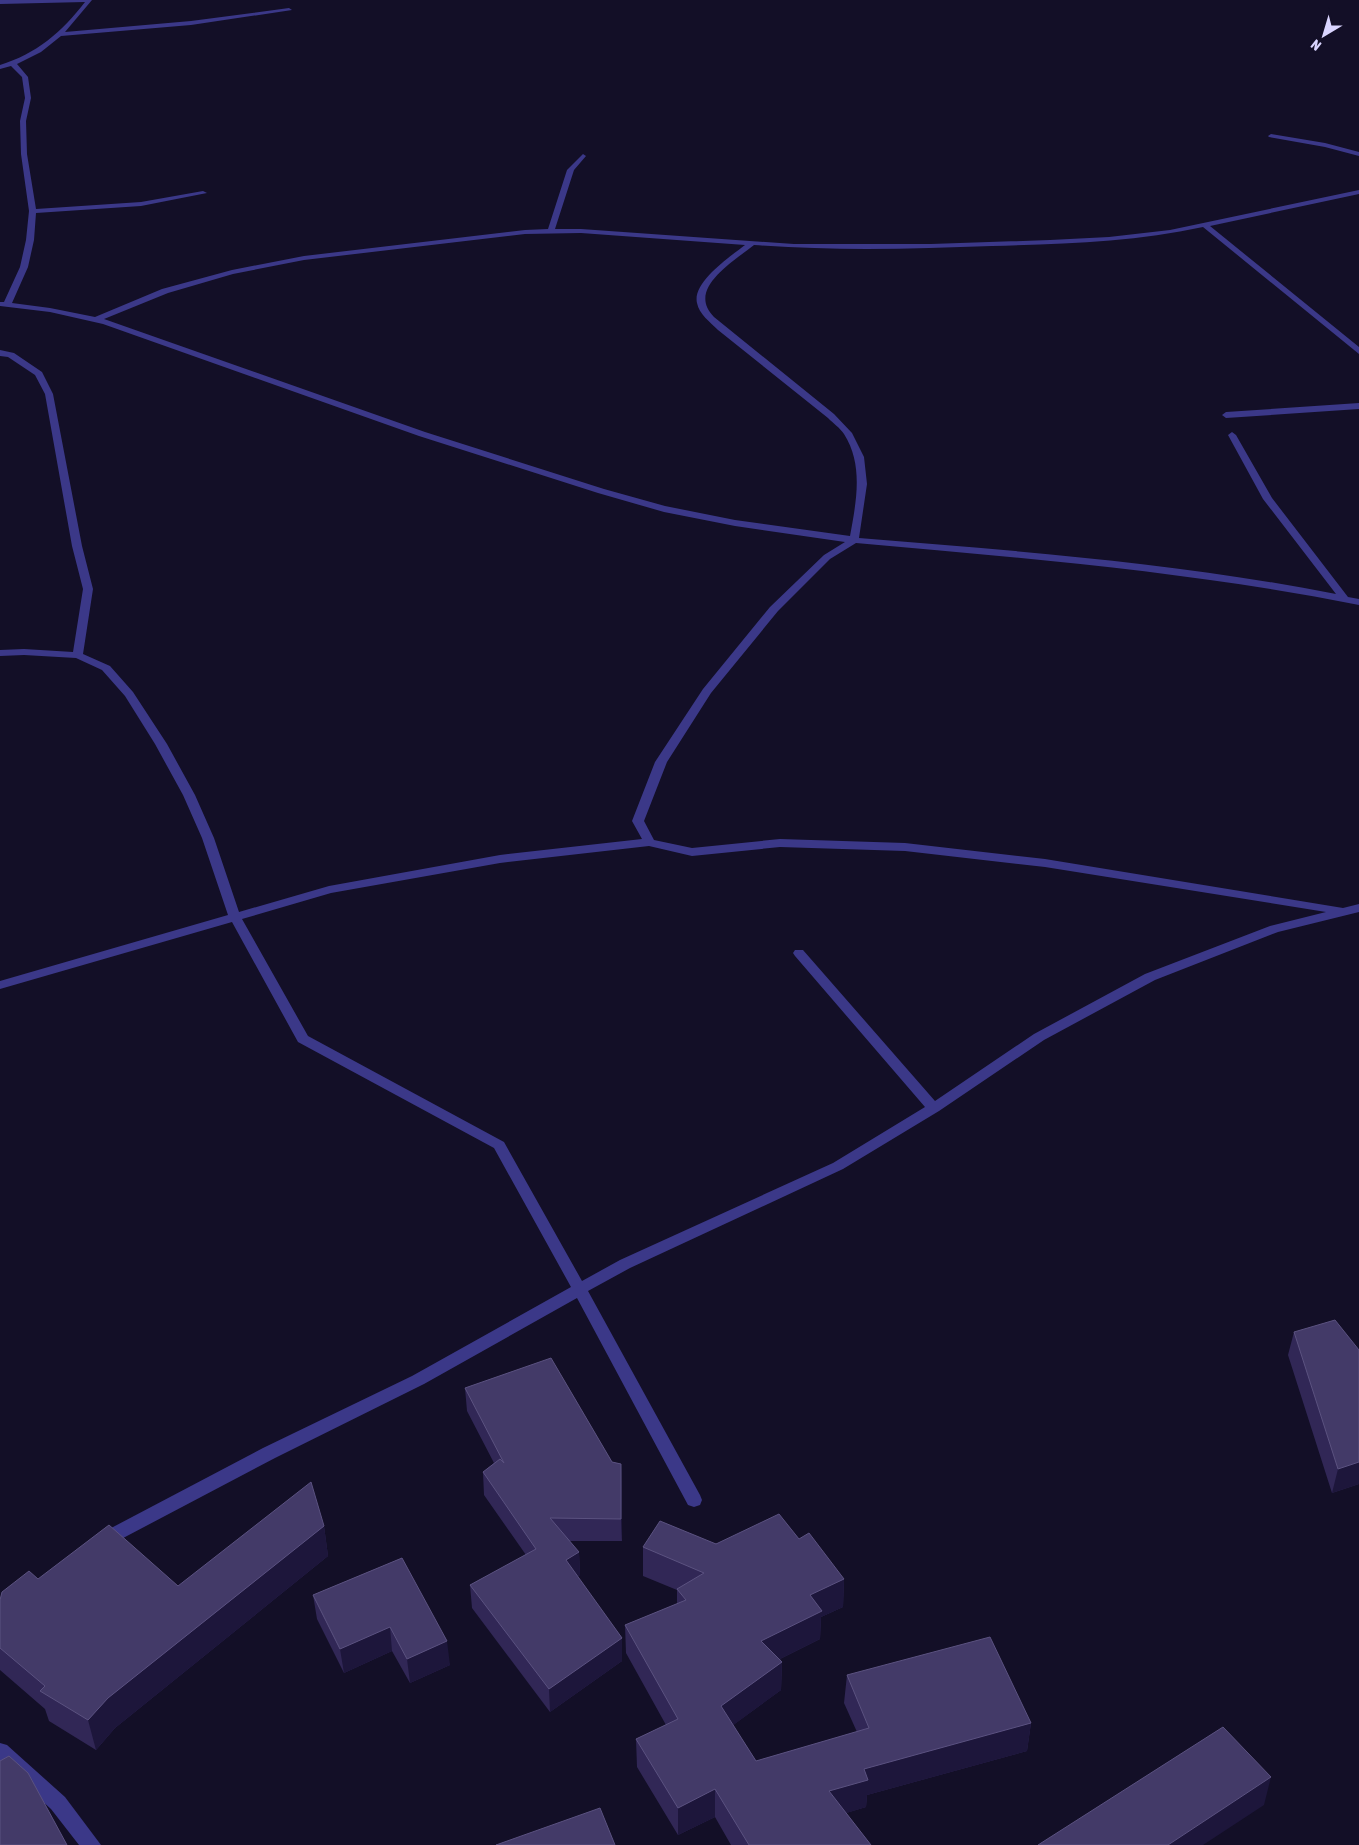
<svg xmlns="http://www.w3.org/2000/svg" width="1359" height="1845" font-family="'Asap Condensed',sans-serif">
<rect width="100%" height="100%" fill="#130f27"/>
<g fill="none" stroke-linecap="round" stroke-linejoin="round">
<!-- street -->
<path fill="#3b3888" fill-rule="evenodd" d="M0,0H92L65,32L191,21L289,8L292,10L191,25L61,36L41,52L17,64L28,77L31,98L26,121L27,154L36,209L141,202L203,191L207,193L141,206L36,213L34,240L28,267L12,303L50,308L95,317L162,289L232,270L304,256L525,230L548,229L567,170L583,154L586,156L574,170L555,229H581L794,244H931L1050,240L1109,237L1170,230L1359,190V194L1210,226L1359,347V354L1203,227C1134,242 1063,244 992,246C913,249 833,251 754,245C733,262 686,289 714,317L834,414L852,433L864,457L867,484L859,538C1019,551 1179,563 1336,594L1263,499L1228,435L1232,432L1236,435L1272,498L1348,597L1359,599V605C1193,572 1025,558 856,543L830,559L778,611L711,693L667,762L644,821L654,840L692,848L780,839L905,843L1045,859L1343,908L1359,904V912L1278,932L1155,980L1044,1040L939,1111L843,1169L630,1268L588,1291L700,1495L702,1500L700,1505L694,1507L688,1505L577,1298L424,1384L275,1458L108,1546L102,1548L96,1546L94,1541L96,1536L263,1448L412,1376L571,1287L494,1148L298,1042L232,922L0,989V981L228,915L202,838L183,795L155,744L125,696L102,670L76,658L24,655L0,656V650L24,649L73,652L83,589L72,546L45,394L35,375L8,357L0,356V350L14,353L42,372L53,394L82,546L93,589L83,654L110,666L133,692L167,744L195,795L214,838L239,912L329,886L500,855L642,839L632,821L655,762L703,689L770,607L824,555L845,542L735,526L664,512L598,493L419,436L103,324L50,312L0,306V302H4L20,267L26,240L29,211L21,154L20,121L25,98L22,77L11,66L0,69V65C36,54 62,32 85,2L0,4ZM581,233L745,245C731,256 692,282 697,303C699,314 710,322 718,330L828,418C833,423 840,428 844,434C864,465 856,503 850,536L735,520L665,506L604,489L425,432L104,319L168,293L233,274L304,260L525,234ZM649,846L692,856L780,847L905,851L1045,867L1326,912L1270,926L1145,974L1034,1034L935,1101L803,950H795L793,953L795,956L925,1107L833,1163L620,1260L582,1281L504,1142L308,1036L242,919L331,893L500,863Z
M1271,134L1325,143L1359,152V156L1325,147L1269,137L1268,136Z
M1359,403V409L1226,418L1222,415L1226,412Z
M0,1743L7,1745L65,1797L101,1845H79L51,1809L0,1763Z"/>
</g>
<!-- wall -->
<path fill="#312756" d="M1294,1332L1359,1350V1484L1332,1493L1288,1355Z
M465,1388L612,1462L621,1464L622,1541H569L579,1552L580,1575L577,1577L622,1638V1661L550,1712L472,1608L470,1585L526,1555L484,1495L483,1472L494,1463L467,1411Z
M324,1526L328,1556L115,1728L96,1750L49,1721L45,1709L0,1670V1600L38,1579L178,1586Z
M799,1539L844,1579L843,1607L821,1617L820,1639L780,1659L782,1662L781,1690L733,1725L756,1761L857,1732L844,1703L847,1675L1031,1723L1027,1751L867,1795L866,1807L846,1813L871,1845H731L715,1817L678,1835L637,1767L636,1739L666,1725L626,1653L625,1625L677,1604V1590L643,1576V1547Z
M402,1558L450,1665L410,1683L392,1651L344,1673L317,1619L313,1595Z"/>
<!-- shaded-wall -->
<path fill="#1d163b" d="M1359,1462V1484L1332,1493L1338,1469Z
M621,1464L622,1487V1541L621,1519Z
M324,1526L328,1556L115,1728L96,1750L88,1720L108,1698Z
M579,1552L580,1575L567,1583L566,1560Z
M844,1579L843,1607L821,1617L820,1639L760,1669L761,1641L810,1595Z
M390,1627L392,1651L344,1673L340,1649Z
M622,1638V1661L550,1712L549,1689Z
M447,1641L450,1665L410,1683L407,1659Z
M782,1662L781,1690L720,1735L721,1706Z
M1031,1723L1027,1751L867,1795L866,1807L827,1819L829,1791L864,1769Z
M1271,1777L1264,1805L1203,1845H1168Z
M715,1789V1817L678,1835V1808Z"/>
<!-- building -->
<path fill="#433a68" stroke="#5b5280" d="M1335,1320L1359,1350V1462L1338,1469L1294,1332Z
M551,1358L612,1462L621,1464V1519L550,1518L579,1552L566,1560L622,1638L549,1689L470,1585L536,1549L483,1472L500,1459L504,1463L465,1388Z
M311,1482L324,1526L108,1698L88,1720L40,1691L45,1686L0,1648V1600L2,1592L29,1571L38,1579L109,1525L178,1586Z
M779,1514L799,1539L809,1533L844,1579L810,1595L822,1611L761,1641L782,1662L721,1706L756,1761L869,1728L847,1675L990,1637L1031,1723L864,1769L868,1780L829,1791L871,1845H749L715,1789L678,1808L636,1739L678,1719L625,1625L686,1600L677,1589L704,1573L643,1547L660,1521L716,1544Z
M402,1558L447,1641L407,1659L390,1627L340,1649L313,1595Z
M1223,1727L1271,1777L1168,1845H1038Z
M9,1756L28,1773L67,1845H0V1761Z
M600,1808L615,1845H496Z"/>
<!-- north arrow -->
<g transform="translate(1324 35) rotate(218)" stroke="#130f27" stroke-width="4" paint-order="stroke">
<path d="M0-4L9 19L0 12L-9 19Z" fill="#dad5ff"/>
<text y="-8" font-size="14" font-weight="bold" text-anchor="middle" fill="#dad5ff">N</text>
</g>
</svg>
